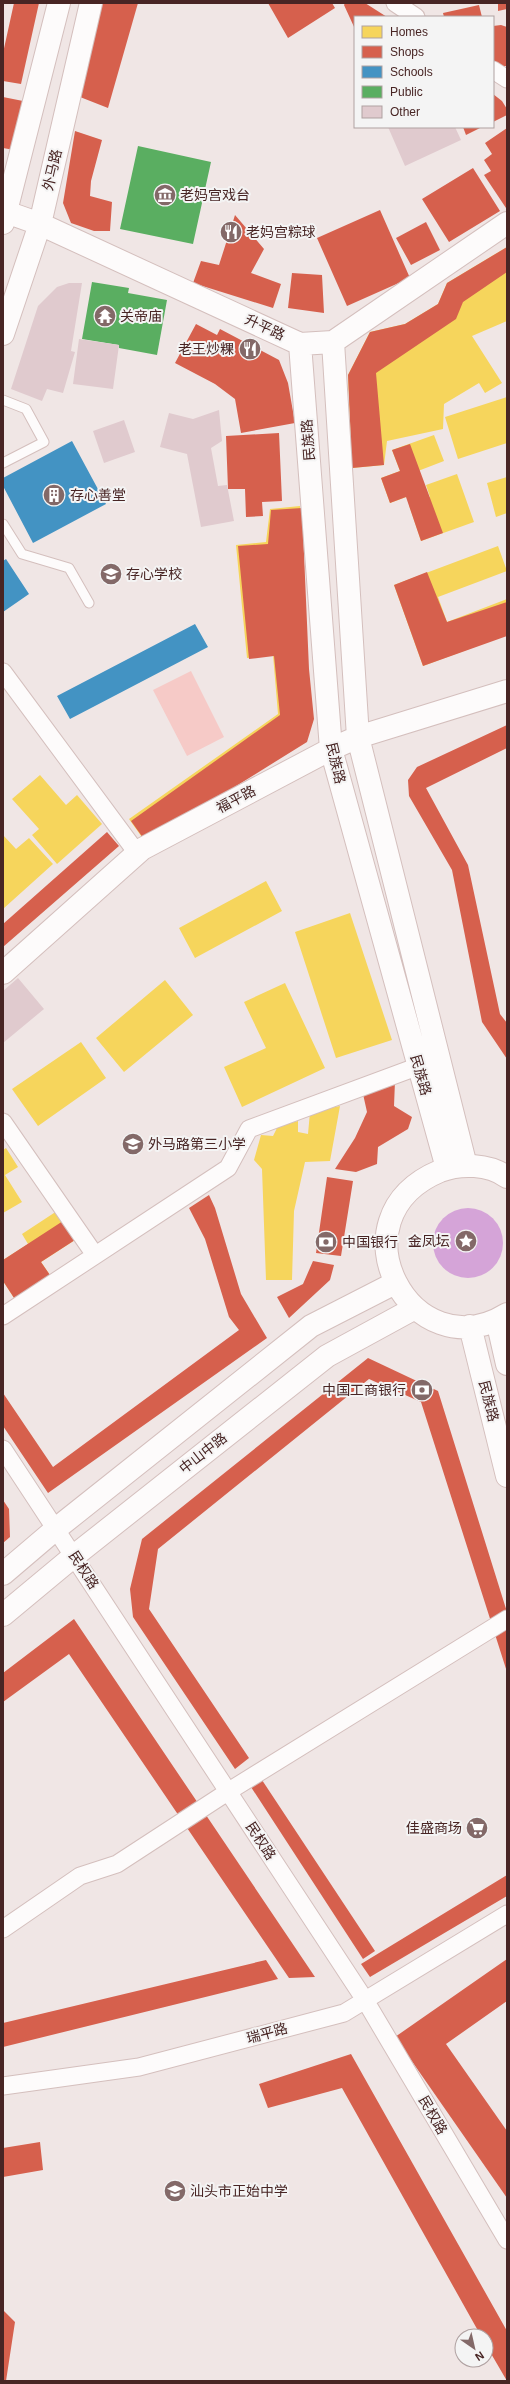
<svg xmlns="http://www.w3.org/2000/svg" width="510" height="2384" font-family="Arial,'Noto Sans SC',sans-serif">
<rect width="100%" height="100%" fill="#f0e6e5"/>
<!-- green -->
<path fill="#f6cac7" d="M191,671L224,737L187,756L153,690Z"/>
<!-- water -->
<path fill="#d5a4d8" d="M433 1243a35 35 0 1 1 70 0a35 35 0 1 1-70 0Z"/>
<!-- homes -->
<path fill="#f6d55c" d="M507,247V321L472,336L502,383L485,393L479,383L444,404L443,429L387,441L384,465L352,468L348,375L370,332L405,324L438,304L447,283Z
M507,397V443L458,459L445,417Z
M434,435L444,461L418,471L425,490L390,503L381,478L400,471L392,450Z
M457,474L474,522L421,541L409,505L430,497L426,485Z
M507,477V513L496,517L487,483Z
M300,506L307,668L312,717L305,741L144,840L129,819L278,714L273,655L247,658L236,545L266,542L270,509Z
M498,546L507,571L438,597L447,622L507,599V635L423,666L394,585Z
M40,775L66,805L77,795L102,824L57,864L32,835L39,829L12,799Z
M3,835L16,849L29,838L53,864L3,909Z
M266,881L282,911L195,958L179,928Z
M350,913L392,1040L336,1058L295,932Z
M165,980L193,1015L124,1072L96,1038Z
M285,983L325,1068L242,1107L224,1067L266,1048L244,1002Z
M81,1042L106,1078L38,1126L12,1089Z
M340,1106L330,1161L305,1162L294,1211L292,1280H266L262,1169L254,1160L261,1135L273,1136L278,1126L298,1121V1132L308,1134L310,1112Z
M6,1148L18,1167L5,1175L22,1202L3,1213V1150Z
M57,1211L75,1240L41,1262L52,1278L16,1301L3,1281V1260L28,1244L22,1234Z"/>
<!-- shops -->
<path fill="#d6604d" d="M14,3H39L21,84L3,81V53Z
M102,3H138L108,108L80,97Z
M268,3H332L335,8L288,38Z
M345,3H365L387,17H355V29L344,5Z
M498,3H507V9L498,11Z
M479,5L482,17H444L443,13Z
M501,25L507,27V66H503L493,60V26Z
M493,94L502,101L507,109V115L493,122Z
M3,97L23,101L14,150L3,148Z
M463,127H482L466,135Z
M507,128V207L506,208L484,175L491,171L484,160L492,154L485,143Z
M75,131L102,140L91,181L90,196L112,202L110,231H94L71,223L63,203Z
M473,168L500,211L449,242L422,199Z
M380,210L410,278L347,306L317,238Z
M235,215L264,249L251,273L281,284L273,308L193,283L201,261L219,265Z
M426,222L440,250L411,265L396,238Z
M507,247V272L463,302L456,319L376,373L384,465L352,468L348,375L370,332L405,324L438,304L447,283Z
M292,273L322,275L324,313L288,308Z
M196,324L217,335L220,329L279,360L288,383L295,423L241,433L235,399L215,384L175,363Z
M279,433L282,501L262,502L263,516L246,517L245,489H228L226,436Z
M410,444L443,533L421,541L406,497L390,503L381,478L400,471L392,450Z
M302,508L309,669L314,719L307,742L146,842L131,821L280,715L274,656L249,659L238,546L268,544L271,510Z
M427,572L447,622L507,602V636L423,666L394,585Z
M507,725V748L426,788L468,865L500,1014L507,1023V1059L482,1022L452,870L409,796L408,780L417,767Z
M107,832L119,846L3,947V924Z
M395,1081L394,1106L412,1117L408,1129L378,1147L377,1164L356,1172L335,1169L355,1138L367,1112L363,1094Z
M327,1177L353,1181L341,1256L316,1253Z
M209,1195L215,1208L241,1294L267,1338L48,1493L3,1426V1393L53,1467L239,1330L229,1317L205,1239L189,1208Z
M63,1221L75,1240L41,1262L52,1278L16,1301L3,1281V1260Z
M313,1261L334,1265L330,1280L289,1318L277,1297L303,1284Z
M368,1358L438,1391L507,1612V1672L421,1402L369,1379L158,1549L149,1609L249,1758L235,1769L133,1617L130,1589L142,1539Z
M3,1500L9,1509L10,1537L3,1543Z
M74,1619L315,1977L289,1978L69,1654L3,1702V1673Z
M262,1780L375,1951L363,1959L251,1787Z
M507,1875V1896L370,1977L361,1964Z
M507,1959V2001L446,2044L507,2131V2198L395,2037Z
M266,1960L278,1979L3,2047V2023Z
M351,2054L507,2331V2381L486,2345V2336H481L342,2088L268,2108L259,2084Z
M40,2142L43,2170L3,2177V2148Z
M3,2310L15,2322L6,2381H3Z"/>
<!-- schools -->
<path fill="#4393c3" d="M72,441L106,504L33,543L3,486V478Z
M6,559L29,594L3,612V561Z
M195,624L208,647L70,719L57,696Z"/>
<!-- public -->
<path fill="#5aae61" d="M138,146L211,162L193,244L120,229Z
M92,282L129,288L128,293L167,300L157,355L119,348V345L82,339Z"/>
<!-- building -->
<path fill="#e0cace" d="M388,127H455L461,140L405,166Z
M69,283H82L71,351L75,352L63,393L47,389L42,401L11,389L38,306L57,287Z
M79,339L119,345L113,389L73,384Z
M219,410L222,441L211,448L218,486L227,485L234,521L201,527L187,454L160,447L169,413L193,419Z
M124,420L135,452L104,463L93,431Z
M18,978L44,1009L3,1043V991Z"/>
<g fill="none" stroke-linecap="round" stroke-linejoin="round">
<!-- service casing -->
<g stroke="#d4bfbd" stroke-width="11">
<path id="service" d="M3,400L26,409L44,442L3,463
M3,524L22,554L69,568L89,603"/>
</g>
<!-- minor casing -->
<g stroke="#d4bfbd" stroke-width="19">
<path id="minor" d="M395,3L416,17
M493,70L507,79
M3,672L137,853
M3,1122L95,1255
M3,1316L228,1168L249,1129L419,1066
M3,1449L365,2000L507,2240
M3,1929L80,1876L117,1864L229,1791L507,1619
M3,2086L139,2067L344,2013L507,1914"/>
</g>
<!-- tertiary casing -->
<g stroke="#d4bfbd" stroke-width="24">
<path id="tertiary" d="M3,211L40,224L300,344L333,342L507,223
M3,223L59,3
M3,334L40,224L91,3
M333,342L358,737L466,1166
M300,344L331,749L447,1168
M3,973L142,849L331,749L358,737L507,691"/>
</g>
<!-- secondary casing -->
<g stroke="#d4bfbd" stroke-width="24">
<path id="secondary" d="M507,1177C489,1164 461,1163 440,1171C328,1218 412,1373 507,1314
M497,1320L507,1364
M470,1326L507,1476
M3,1574L57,1528L311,1326L395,1283
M3,1615L74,1556L327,1356L415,1308"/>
</g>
<!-- service -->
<use href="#service" stroke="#fdfbfb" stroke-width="9"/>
<!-- minor -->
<use href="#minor" stroke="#fdfbfb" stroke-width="17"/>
<!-- tertiary -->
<use href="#tertiary" stroke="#fdfbfb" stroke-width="22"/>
<!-- secondary -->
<use href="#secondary" stroke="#fdfbfb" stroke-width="22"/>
</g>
<!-- icons -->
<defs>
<g id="museum-disc" transform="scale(1.15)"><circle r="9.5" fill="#836968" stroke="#f4f4f4"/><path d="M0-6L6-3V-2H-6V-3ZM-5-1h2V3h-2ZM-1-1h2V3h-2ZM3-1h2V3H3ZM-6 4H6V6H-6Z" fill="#fff"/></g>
<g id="restaurant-disc" transform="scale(1.15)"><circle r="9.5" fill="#836968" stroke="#f4f4f4"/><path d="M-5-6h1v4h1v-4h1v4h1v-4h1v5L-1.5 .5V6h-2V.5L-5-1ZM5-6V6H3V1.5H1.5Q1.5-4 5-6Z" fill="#fff"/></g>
<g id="temple-disc" transform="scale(1.15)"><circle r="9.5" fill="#836968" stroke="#f4f4f4"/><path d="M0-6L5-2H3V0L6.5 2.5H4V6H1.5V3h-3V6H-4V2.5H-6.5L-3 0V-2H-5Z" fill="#fff"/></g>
<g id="building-disc" transform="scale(1.15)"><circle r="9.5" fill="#836968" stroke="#f4f4f4"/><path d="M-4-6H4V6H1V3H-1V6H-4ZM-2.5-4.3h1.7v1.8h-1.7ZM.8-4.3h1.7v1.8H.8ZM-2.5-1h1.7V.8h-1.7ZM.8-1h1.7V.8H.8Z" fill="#fff"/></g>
<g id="school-disc" transform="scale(1.15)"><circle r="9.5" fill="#836968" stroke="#f4f4f4"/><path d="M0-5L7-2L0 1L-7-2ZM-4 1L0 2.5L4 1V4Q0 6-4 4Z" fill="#fff"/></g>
<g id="sight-disc" transform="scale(1.15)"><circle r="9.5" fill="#836968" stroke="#f4f4f4"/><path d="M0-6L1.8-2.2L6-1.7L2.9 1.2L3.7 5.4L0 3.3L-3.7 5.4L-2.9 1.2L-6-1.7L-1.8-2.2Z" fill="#fff"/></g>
<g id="bank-disc" transform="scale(1.15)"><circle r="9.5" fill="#836968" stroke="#f4f4f4"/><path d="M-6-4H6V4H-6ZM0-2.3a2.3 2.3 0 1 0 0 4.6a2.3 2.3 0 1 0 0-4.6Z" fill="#fff"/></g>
<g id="supermarket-disc" transform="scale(1.15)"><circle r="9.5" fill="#836968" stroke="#f4f4f4"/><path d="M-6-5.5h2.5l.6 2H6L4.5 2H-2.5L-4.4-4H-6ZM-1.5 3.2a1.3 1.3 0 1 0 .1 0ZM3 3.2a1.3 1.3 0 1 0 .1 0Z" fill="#fff"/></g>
</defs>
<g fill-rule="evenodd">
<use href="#museum-disc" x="165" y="195"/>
<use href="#restaurant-disc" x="231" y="232"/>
<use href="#temple-disc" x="105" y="316"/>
<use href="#restaurant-disc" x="250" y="349"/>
<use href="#building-disc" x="54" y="495"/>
<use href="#school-disc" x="111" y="574"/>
<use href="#school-disc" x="133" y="1144"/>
<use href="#sight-disc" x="466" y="1241"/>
<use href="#bank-disc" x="326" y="1242"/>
<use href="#bank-disc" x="422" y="1390"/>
<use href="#supermarket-disc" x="477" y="1828"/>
<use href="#school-disc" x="175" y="2191"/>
</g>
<g text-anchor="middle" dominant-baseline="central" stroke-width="4" stroke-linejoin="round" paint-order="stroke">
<!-- street labels -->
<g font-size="14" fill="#482524" stroke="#f4f4f4">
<text transform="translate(52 170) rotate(-77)">外马路</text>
<text transform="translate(265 327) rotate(25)">升平路</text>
<text transform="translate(308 440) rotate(-94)">民族路</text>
<text transform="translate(336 763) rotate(77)">民族路</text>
<text transform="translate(236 799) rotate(-28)">福平路</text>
<text transform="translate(421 1075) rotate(74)">民族路</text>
<text transform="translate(489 1401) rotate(76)">民族路</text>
<text transform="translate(203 1453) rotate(-38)">中山中路</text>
<text transform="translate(84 1570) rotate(57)">民权路</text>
<text transform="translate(261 1841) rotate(57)">民权路</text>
<text transform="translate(267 2033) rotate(-15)">瑞平路</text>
<text transform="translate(433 2115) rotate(60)">民权路</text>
</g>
<!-- poi labels -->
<g font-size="14" fill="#482524" stroke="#f4f4f4" text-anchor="start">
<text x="180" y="195">老妈宫戏台</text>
<text x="246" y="232">老妈宫粽球</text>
<text x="120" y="316">关帝庙</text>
<text x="234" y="349" text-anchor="end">老王炒粿</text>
<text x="70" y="495">存心善堂</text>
<text x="126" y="574">存心学校</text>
<text x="148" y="1144">外马路第三小学</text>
<text x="450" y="1241" text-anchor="end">金凤坛</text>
<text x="342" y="1242">中国银行</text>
<text x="406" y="1390" text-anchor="end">中国工商银行</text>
<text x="462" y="1828" text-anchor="end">佳盛商场</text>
<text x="190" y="2191">汕头市正始中学</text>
</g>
</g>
<!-- border -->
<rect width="510" height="2384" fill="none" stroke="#482524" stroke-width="8"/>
<!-- legend -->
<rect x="354" y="16" width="140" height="112" fill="#f4f4f4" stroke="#afa1a1"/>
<rect x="362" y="26" width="20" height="12" fill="#f6d55c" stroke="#afa1a1"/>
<text x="390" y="36" font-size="12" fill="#482524">Homes</text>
<rect x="362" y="46" width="20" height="12" fill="#d6604d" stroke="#afa1a1"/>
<text x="390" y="56" font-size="12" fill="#482524">Shops</text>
<rect x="362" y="66" width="20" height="12" fill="#4393c3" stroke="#afa1a1"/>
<text x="390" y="76" font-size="12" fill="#482524">Schools</text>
<rect x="362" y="86" width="20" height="12" fill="#5aae61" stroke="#afa1a1"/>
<text x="390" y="96" font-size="12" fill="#482524">Public</text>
<rect x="362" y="106" width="20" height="12" fill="#e0cace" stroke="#afa1a1"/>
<text x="390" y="116" font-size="12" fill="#482524">Other</text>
<!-- north arrow -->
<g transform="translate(474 2348) rotate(146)"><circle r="19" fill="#f4f4f4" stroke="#afa1a1"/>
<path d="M0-3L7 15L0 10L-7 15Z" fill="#836968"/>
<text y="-6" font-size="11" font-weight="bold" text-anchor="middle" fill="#482524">N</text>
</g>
</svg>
